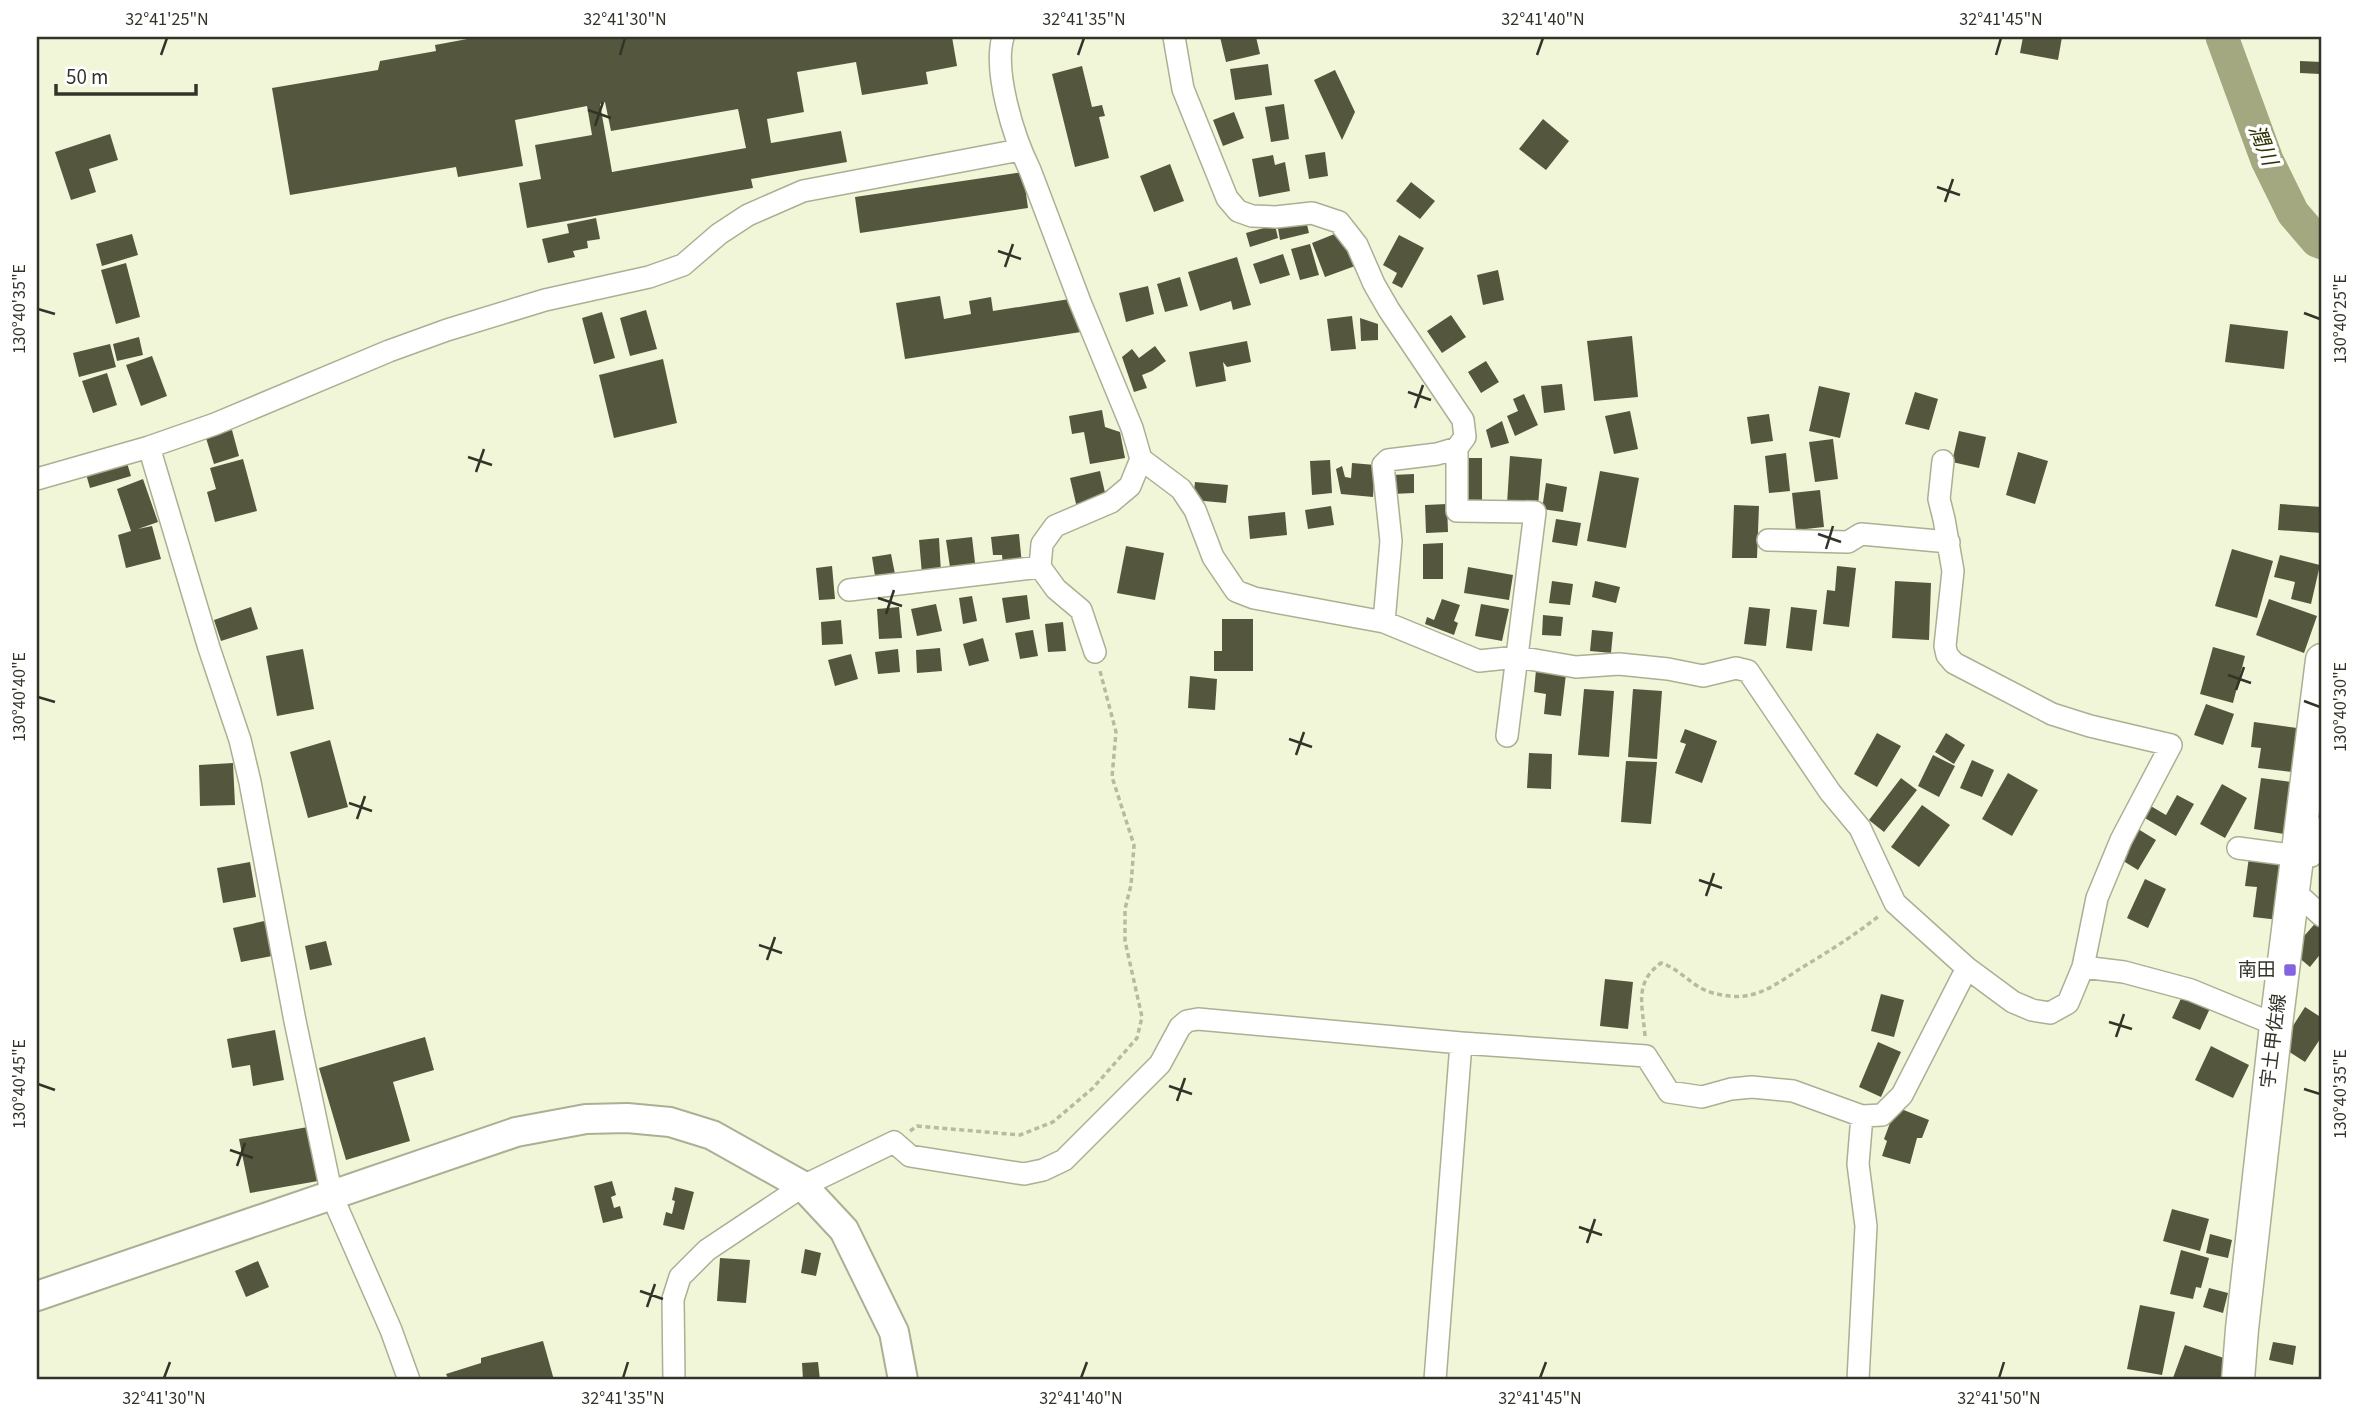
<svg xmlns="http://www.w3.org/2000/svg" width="2359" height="1417" font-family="'Source Sans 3','Noto Sans JP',sans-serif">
<rect width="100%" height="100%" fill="#f2f6d8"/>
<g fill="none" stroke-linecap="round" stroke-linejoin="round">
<!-- river -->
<path stroke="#a4a880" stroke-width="33" d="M2222,37L2267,160L2293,213L2317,241L2322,243"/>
</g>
<!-- building -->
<path fill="#54573d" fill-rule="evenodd" d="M478,37H952L957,66L926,72L928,84L862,95L856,62L797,72L804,112L767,119L771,143L841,131L847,162L751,179L753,188L527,228L519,183L541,179L535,145L592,135L587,106L515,120L523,166L458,177L456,167L290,195L272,88L378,70L380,61L436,51L435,45ZM605,102L611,131L738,109L746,148L612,172L600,104Z
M1220,37H1256L1260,54L1226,62Z
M2023,37H2062L2058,60L2020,53Z
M2300,61L2322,62V87H2319L2320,74L2300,73Z
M1268,64L1272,95L1235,100L1230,69Z
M1082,66L1092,107L1102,105L1105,116L1099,117L1109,158L1075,167L1052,74Z
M1335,70L1355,112L1342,140L1314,80Z
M1284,104L1289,139L1271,142L1265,107Z
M1234,112L1244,138L1223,146L1213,120Z
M1543,119L1569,141L1546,170L1519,149Z
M110,134L118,160L89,169L96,192L71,200L55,152Z
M1325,152L1328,176L1309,179L1305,155Z
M1273,155L1275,165L1285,162L1290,191L1259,197L1252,159Z
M1170,164L1184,201L1154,212L1140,176Z
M1023,172L1028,208L860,233L855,197Z
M1411,182L1435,201L1420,219L1396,201Z
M1305,216L1309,233L1280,240L1277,223Z
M596,218L600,239L587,241L588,248L573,251L575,257L548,263L542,239L569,233L567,224Z
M1275,225L1278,238L1250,247L1246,233Z
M1342,231L1355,266L1325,277L1312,243Z
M132,234L138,255L102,266L96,244Z
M1399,235L1424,248L1402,288L1392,283L1397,273L1383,265Z
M1310,244L1319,275L1300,280L1291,249Z
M1283,254L1290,275L1260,284L1253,264Z
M1237,257L1251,305L1233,310L1231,301L1200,311L1188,272Z
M126,263L140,317L116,324L101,270Z
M1498,270L1504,300L1483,305L1477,275Z
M1180,277L1188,306L1165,312L1157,284Z
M1148,286L1154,314L1126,322L1119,293Z
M940,296L944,319L971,314L969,301L991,297L993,311L1076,298L1081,332L905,359L896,303Z
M646,310L657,349L630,356L620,318Z
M602,312L615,358L594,364L582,318Z
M1451,315L1466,337L1442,353L1427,331Z
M1352,316L1356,349L1331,351L1327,319Z
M1360,318L1378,324V340L1361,341Z
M2230,324L2288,331L2284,369L2225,362Z
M1632,336L1638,397L1594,401L1587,341Z
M139,337L143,355L117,361L113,344Z
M1247,341L1251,362L1227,367L1223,362L1226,381L1196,387L1189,352Z
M110,344L116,367L79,377L73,353Z
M1155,346L1166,361L1152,371L1142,375L1147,388L1134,392L1122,357L1132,349L1139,358Z
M152,356L167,396L141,406L126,365Z
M663,359L677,423L614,438L599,375Z
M1486,361L1499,382L1481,393L1468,372Z
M107,373L117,405L93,413L82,381Z
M1562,384L1565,410L1544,413L1541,386Z
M1819,386L1850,393L1840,438L1809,431Z
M1915,392L1938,399L1929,430L1905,424Z
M1524,394L1538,425L1515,436L1507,416L1518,411L1513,399Z
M1102,410L1105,427L1120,432L1125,458L1090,464L1084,432L1072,434L1069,416Z
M1630,411L1638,449L1614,454L1605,416Z
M1769,414L1773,441L1751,444L1747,417Z
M1502,421L1509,443L1491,448L1486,430Z
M232,430L239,456L214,464L206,438Z
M1959,431L1986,437L1979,468L1952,462Z
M1833,439L1838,479L1815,482L1809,442Z
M2018,452L2048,461L2035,504L2006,495Z
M1786,453L1790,491L1769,493L1765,456Z
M1510,456L1542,459L1538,506L1507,504Z
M1460,458H1482V502H1460Z
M243,459L257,511L215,522L207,492L216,489L210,468Z
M1330,460L1332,493L1312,495L1310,461Z
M127,463L131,476L90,488L86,474Z
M1352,463L1375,465L1373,497L1341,494L1336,469L1342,466L1345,477L1351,478Z
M1100,471L1107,501L1077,508L1070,478Z
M1600,471L1639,478L1626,548L1587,541Z
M1414,474V493L1392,494L1391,475Z
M143,479L158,522L138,529L152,526L161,559L126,568L118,535L131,531L117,489Z
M1195,482L1228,485L1226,503L1193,500Z
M1546,483L1567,487L1563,512L1542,509Z
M1820,490L1824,527L1796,530L1792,493Z
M1447,504L1448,532L1426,533L1425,505Z
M2280,504L2322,507V533L2278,530Z
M1734,505L1759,506L1757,558H1732Z
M1331,506L1334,525L1308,529L1305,510Z
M1285,512L1287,535L1250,539L1248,516Z
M1556,519L1581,523L1577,546L1552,542Z
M1019,534L1022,565L1003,567L1002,555H993L991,537Z
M972,537L976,571L951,574L946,540Z
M939,538L941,573L922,574L919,540Z
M1443,543V579H1423V544Z
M1126,546L1164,553L1155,600L1117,593Z
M2232,549L2273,561L2257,618L2215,606Z
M891,554L896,579L876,582L872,557Z
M2280,555L2320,565L2311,604L2291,599L2295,582L2274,577Z
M832,566L835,599L819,600L816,568Z
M1837,566L1856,568L1849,627L1823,624L1827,590L1835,591Z
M1468,567L1513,575L1509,600L1464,593Z
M1552,581L1573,584L1570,605L1549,603Z
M1595,581L1620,587L1616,603L1592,597Z
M1895,581L1931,583L1929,640L1892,638Z
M1027,595L1030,619L1006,623L1002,598Z
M972,596L977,621L963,624L959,598Z
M1442,599L1460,605L1454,621L1458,623L1454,635L1425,624L1427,617L1434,620Z
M2269,599L2317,616L2304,653L2256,635Z
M936,604L942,631L917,636L911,609Z
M1481,604L1509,609L1502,641L1475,636Z
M251,607L258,629L221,641L214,620Z
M899,607L902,638L879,639L877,609Z
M1749,607L1770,609L1766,646L1744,644Z
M1791,607L1817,610L1812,651L1786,648Z
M1543,615L1563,617L1561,636L1542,635Z
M1222,619H1253V671H1214V651H1222Z
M841,620L843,644L822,645L821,622Z
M1063,622L1066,651L1048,652L1045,624Z
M1033,630L1038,656L1020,659L1015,633Z
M1592,630L1613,632L1611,653L1590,651Z
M983,638L989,661L969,666L963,644Z
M2213,647L2245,656L2233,703L2200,694Z
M940,648L942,671L917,673L916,650Z
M303,649L314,709L277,716L266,656Z
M898,649L900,672L878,674L875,652Z
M851,654L858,679L835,686L828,660Z
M1536,670L1566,674L1561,716L1544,714L1546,694L1534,692Z
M1190,676L1217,679L1215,710L1188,708Z
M1584,689L1614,691L1609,757L1578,755Z
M1633,689L1662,691L1657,759L1628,757Z
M2206,704L2234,714L2223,745L2194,735Z
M2254,722L2297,728L2292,772L2258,768L2261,748L2251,747Z
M1685,729L1717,741L1702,783L1675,773L1686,744L1680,742Z
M1877,733L1901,746L1877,787L1854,774Z
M1946,733L1965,745L1954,764L1935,752Z
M330,740L348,807L308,818L290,752Z
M1529,753L1552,754L1551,789L1527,788Z
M1933,755L1955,766L1939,797L1918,786Z
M1972,760L1994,770L1982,797L1960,788Z
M1626,761L1657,762L1651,824L1621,822Z
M233,763L235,805L200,806L199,765Z
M2008,773L2038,790L2012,836L1982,819Z
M1901,778L1917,790L1884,832L1869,820Z
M2261,778L2291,782L2284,834L2254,829Z
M2222,784L2247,798L2225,838L2200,824Z
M2177,795L2194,804L2176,836L2143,817L2149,805L2166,815Z
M1922,805L1950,825L1919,867L1891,847Z
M2138,829L2156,840L2138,870L2120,859Z
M2249,857L2289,862L2288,921L2253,917L2257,887L2245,886Z
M250,862L256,897L223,903L217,868Z
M2145,879L2166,889L2148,928L2127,918Z
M2319,919L2322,922V952L2310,967L2291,951Z
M269,920L277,955L241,962L233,928Z
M326,941L332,965L310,970L305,946Z
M1605,979L1633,982L1628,1029L1600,1026Z
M2184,992L2212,1004L2200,1030L2172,1018Z
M1881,994L1904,1000L1894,1037L1871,1031Z
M2305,1007L2322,1018V1036L2305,1062L2280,1046Z
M275,1030L284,1080L253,1086L250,1065L232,1068L227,1039Z
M425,1037L434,1070L393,1082L410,1141L346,1160L319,1068Z
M1878,1042L1901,1052L1881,1097L1859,1087Z
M2211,1046L2249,1065L2233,1098L2195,1080Z
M1896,1107L1929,1120L1922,1138H1917L1910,1164L1882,1156L1887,1141L1884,1139Z
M308,1127L318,1181L250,1193L239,1139Z
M612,1181L616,1195L611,1197L614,1208L620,1206L623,1218L603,1223L594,1186Z
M675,1187L694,1192L684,1230L663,1225L666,1212L672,1214L675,1201L672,1200Z
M2172,1209L2209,1219L2200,1251L2163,1241Z
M2210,1234L2232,1240L2228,1258L2206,1253Z
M805,1249L821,1253L816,1276L801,1273Z
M2181,1250L2209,1258L2201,1288L2196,1287L2193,1299L2170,1294Z
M720,1258L750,1260L746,1303L717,1301Z
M258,1261L269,1287L246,1297L235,1271Z
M2209,1288L2228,1293L2223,1313L2203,1307Z
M2140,1305L2175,1312L2162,1375L2127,1369Z
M543,1341L554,1380H449L446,1374L481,1363V1358Z
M2273,1342L2296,1346L2293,1365L2269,1360Z
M2185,1345L2230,1360L2223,1380H2179L2173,1378Z
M818,1362L820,1380H803L802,1363Z"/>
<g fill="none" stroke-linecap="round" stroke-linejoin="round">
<!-- street casing -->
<g stroke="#acaf93" stroke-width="24">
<path id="street" d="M1003,37C993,72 1014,138 1030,170L1080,302L1132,428L1141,459L1181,489L1195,510L1213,557L1236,591L1254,598L1384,622L1479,661L1517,657L1576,667L1619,664L1668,669L1703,676L1736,668L1748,671L1830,792L1860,828L1895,903L1967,968L2013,1002L2032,1010L2050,1013L2068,1003L2083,967L2124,972L2191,990L2276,1025
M1174,37L1183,89L1227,198L1238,211L1252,216L1276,217L1312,213L1339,222L1357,245L1374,284L1389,310L1463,420L1465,437L1457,448L1437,454L1388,460L1383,465L1391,541L1384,622
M149,447L209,648L240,740L250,782L295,1021L332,1196L391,1330L409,1380
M1457,448V511L1535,512L1507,736
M1943,461L1939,499L1944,519L1953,571L1945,646L1947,655L1954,663L2052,714L2090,726L2171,745L2121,840L2097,898L2083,967
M37,479L149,447L215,424L389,351L447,330L545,300L649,277L683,265L719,234L748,215L803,191L1019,150
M1768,540L1848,542L1861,534L1949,542
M849,590L1040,567
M1095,652L1081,610L1056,589L1040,567L1042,544L1055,526L1111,502L1130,486L1141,459
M2238,848L2298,856H2311L2322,828
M2294,891L2322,916
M674,1380L673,1299L680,1277L707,1250L803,1186L894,1142L910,1156L1024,1174L1043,1170L1064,1160L1160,1064L1180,1027L1187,1021L1198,1019L1461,1043L1646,1056L1669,1092L1702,1097L1731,1089L1752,1087L1793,1091L1862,1116L1882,1115L1902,1095L1967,968
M1435,1380L1461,1043
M1858,1380L1866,1226L1858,1164L1862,1116"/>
</g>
<!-- secondary casing -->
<g stroke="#acaf93" stroke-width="32">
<path id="secondary" d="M37,1296L516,1132L586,1119L627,1118L670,1122L712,1135L803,1186L844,1230L894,1332L903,1380"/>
</g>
<!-- primary casing -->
<g stroke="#acaf93" stroke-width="35">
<path id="primary" d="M2238,1380L2242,1329L2276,1025L2322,660"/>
</g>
<!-- path -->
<path stroke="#b7baa2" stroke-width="3.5" stroke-dasharray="5 3.5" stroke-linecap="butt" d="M1645,1036C1643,1007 1633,983 1661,963C1681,969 1691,987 1713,993C1724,996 1739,998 1750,995C1768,991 1783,980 1798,970C1826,953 1854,936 1880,915
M910,1131L917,1126L1020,1135L1053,1122L1093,1088L1137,1038L1142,1017L1125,941V909L1131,885L1134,845L1112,777L1116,732L1100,671"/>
<!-- street -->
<use href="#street" stroke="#fff" stroke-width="21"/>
<!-- secondary -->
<use href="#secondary" stroke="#fff" stroke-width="28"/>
<!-- primary -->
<use href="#primary" stroke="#fff" stroke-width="32"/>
</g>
<!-- ticks -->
<path fill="none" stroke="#333429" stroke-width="2.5" d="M161,55L167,38M620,55L625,38M1078,55L1084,38M1537,55L1543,38M1996,55L2001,38M588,110L611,118M595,126L603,102M1937,187L1960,195M1945,202L1953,179M998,251L1021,259M1005,267L1013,244M38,309L55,314M2304,313L2320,319M1408,392L1431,400M1415,408L1423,385M468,457L492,465M476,472L484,449M1818,534L1841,542M1826,549L1833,526M878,598L902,606M886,614L894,590M2228,675L2251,683M2236,690L2244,667M38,697L55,702M2304,701L2320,707M1289,739L1312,747M1296,755L1304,732M349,803L372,811M357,819L365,796M1699,880L1722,888M1706,896L1714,873M759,945L782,953M767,960L775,937M2109,1022L2132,1029M2116,1037L2124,1014M38,1084L55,1090M1169,1086L1192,1094M2304,1089L2320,1094M1177,1101L1185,1078M230,1150L253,1158M237,1166L245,1143M1579,1227L1602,1235M1587,1243L1595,1219M640,1291L663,1299M647,1307L655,1284M164,1378L170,1362M623,1378L628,1362M1081,1378L1087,1362M1540,1378L1546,1362M1999,1378L2004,1362"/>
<!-- markers -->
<rect fill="#8564df" stroke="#fff" stroke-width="2.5" x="2283" y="963" width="14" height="14" rx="3.5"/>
<g text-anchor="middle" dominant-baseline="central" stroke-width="7" stroke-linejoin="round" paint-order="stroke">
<!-- poi labels -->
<g font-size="19" fill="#333429" stroke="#fff" text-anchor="end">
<text x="2276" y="970">南田</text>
</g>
<!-- street labels -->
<g font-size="19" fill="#333429" stroke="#fff">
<text transform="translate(2274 1041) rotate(-83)">宇土甲佐線</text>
</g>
<!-- water labels -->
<g font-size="21" font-style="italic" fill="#323401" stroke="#fff">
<text transform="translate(2263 145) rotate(68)">潤川</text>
</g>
</g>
<!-- border -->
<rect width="2359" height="1417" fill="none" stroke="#ffffff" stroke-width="77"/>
<!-- scale -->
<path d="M56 84v10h140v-10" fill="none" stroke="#333429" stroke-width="3.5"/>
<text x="66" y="84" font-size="21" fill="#333429" stroke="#ffffff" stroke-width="5" paint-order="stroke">50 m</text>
<rect x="38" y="38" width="2282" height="1340" fill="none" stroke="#333429" stroke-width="2.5"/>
<g font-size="18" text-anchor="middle" fill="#333429">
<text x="167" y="25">32°41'25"N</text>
<text x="625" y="25">32°41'30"N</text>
<text x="1084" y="25">32°41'35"N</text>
<text x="1543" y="25">32°41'40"N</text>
<text x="2001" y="25">32°41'45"N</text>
<text transform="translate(19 309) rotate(-90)" y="6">130°40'35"E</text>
<text transform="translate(2340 319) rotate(-90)" y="6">130°40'25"E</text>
<text transform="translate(19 697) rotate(-90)" y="6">130°40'40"E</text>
<text transform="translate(2340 707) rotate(-90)" y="6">130°40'30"E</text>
<text transform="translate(19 1084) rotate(-90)" y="6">130°40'45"E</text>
<text transform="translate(2340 1094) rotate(-90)" y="6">130°40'35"E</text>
<text x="164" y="1404">32°41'30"N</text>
<text x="623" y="1404">32°41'35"N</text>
<text x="1081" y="1404">32°41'40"N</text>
<text x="1540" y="1404">32°41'45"N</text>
<text x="1999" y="1404">32°41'50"N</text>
</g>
</svg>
